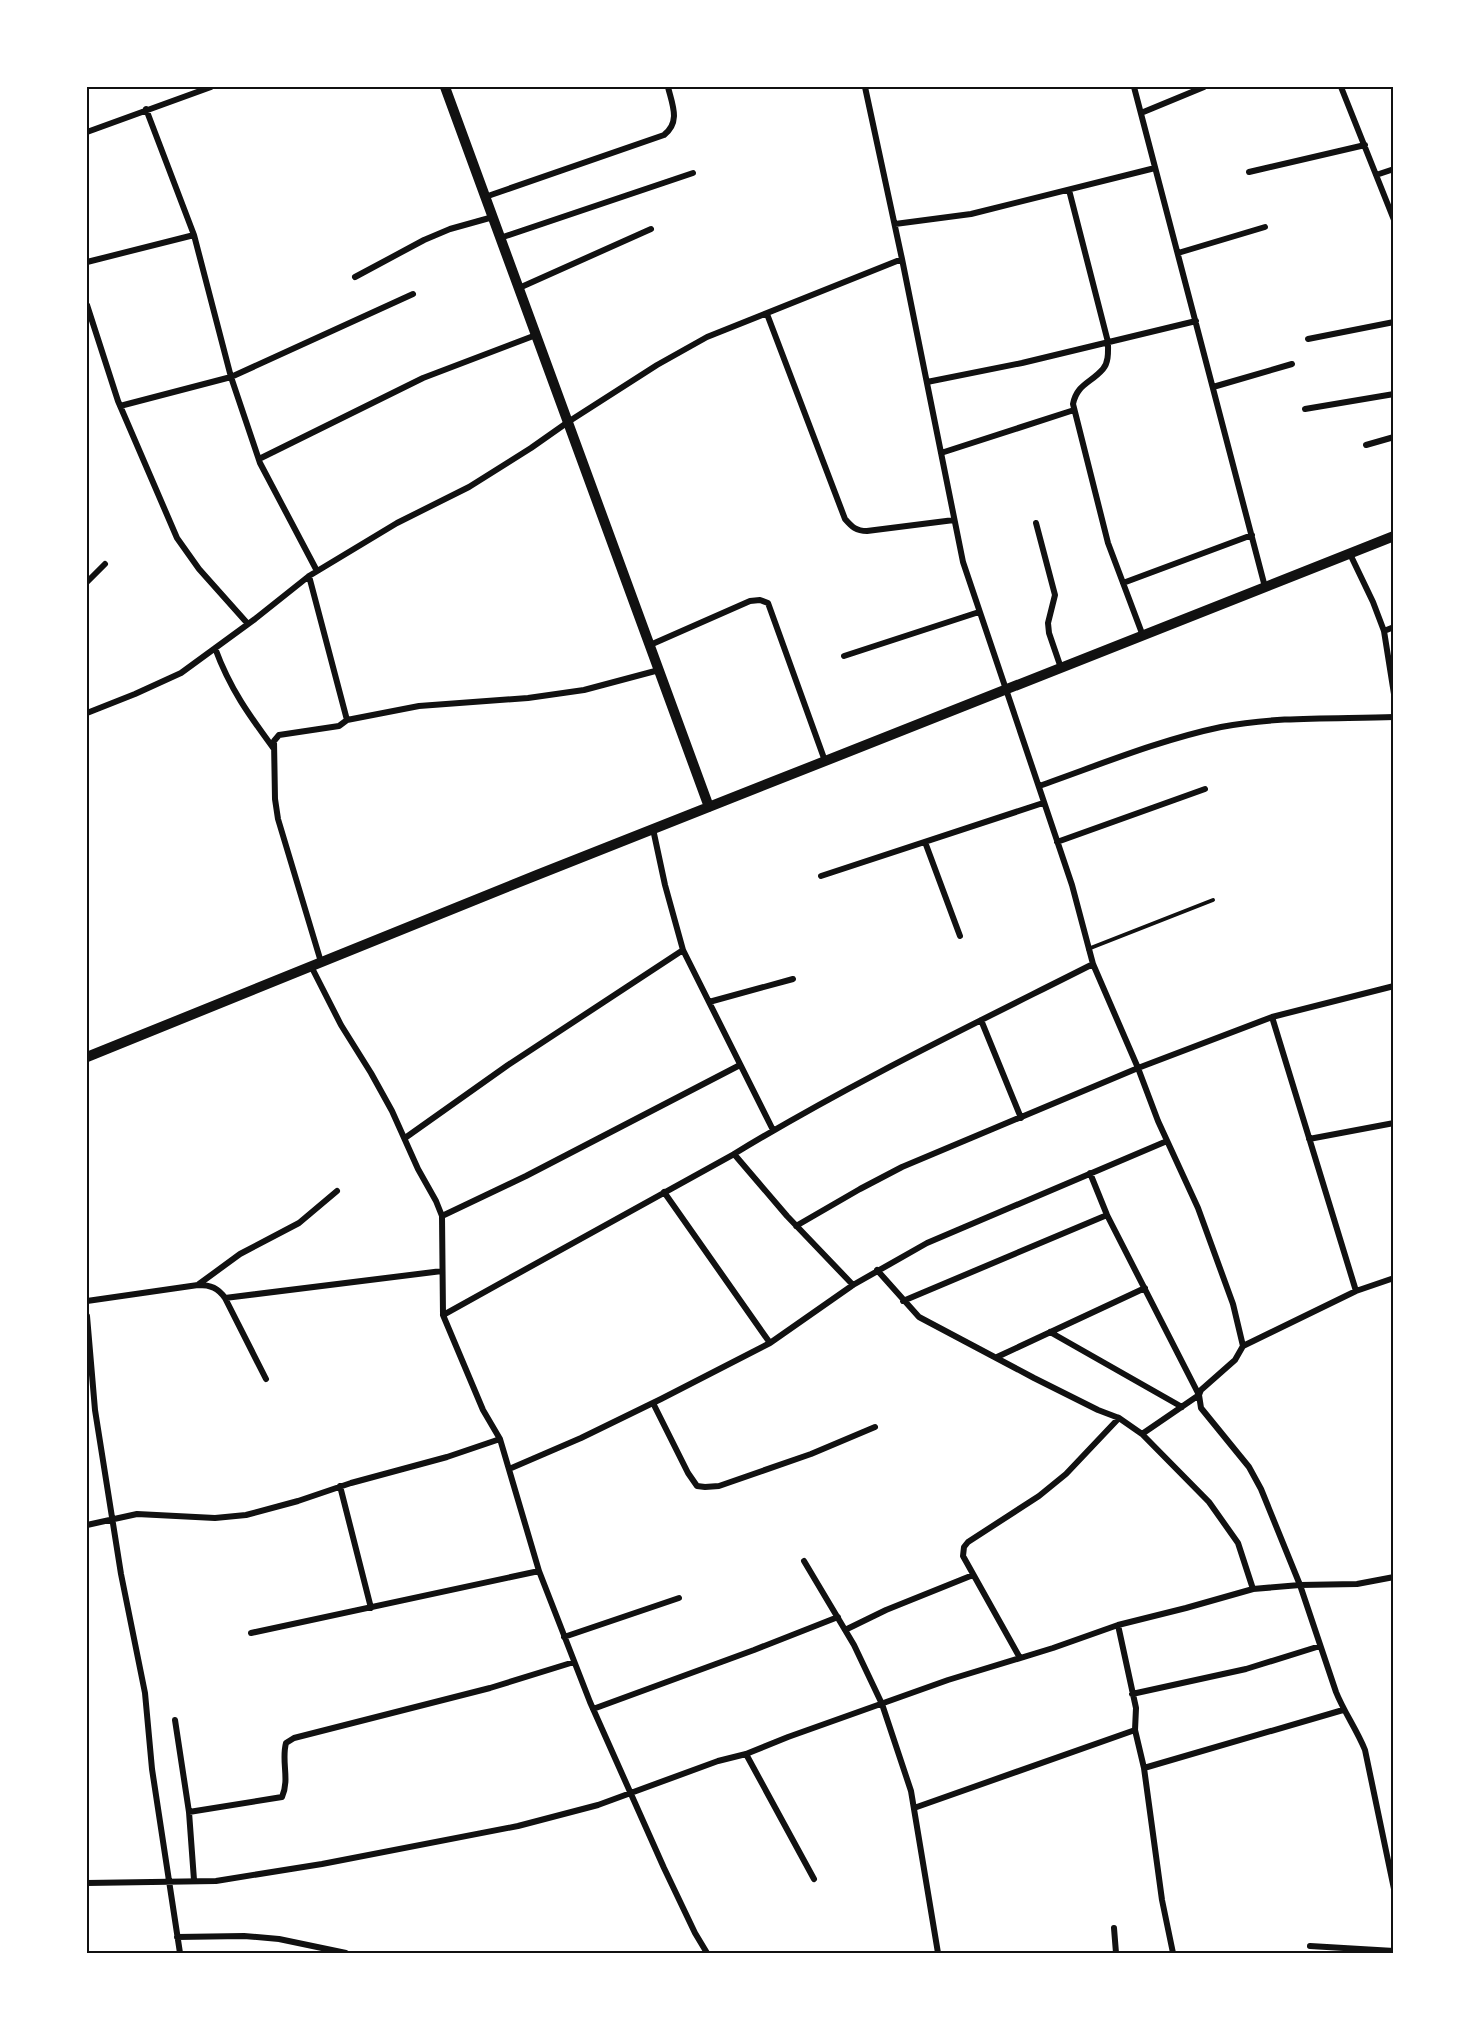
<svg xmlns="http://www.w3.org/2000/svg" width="1481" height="2040" font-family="Ubuntu,sans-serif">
<rect width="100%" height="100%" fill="#fff"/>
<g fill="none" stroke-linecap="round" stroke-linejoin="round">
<!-- service -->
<path stroke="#111" stroke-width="4" d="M1088,949L1213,900"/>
<!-- minor -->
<path stroke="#111" stroke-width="6" d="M865,87L902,259L963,562L1072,885L1093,964L1138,1068L1158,1121L1198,1208L1233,1304L1243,1346L1235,1360L1201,1390L1199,1395L1201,1408L1249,1467L1261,1489L1300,1585L1336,1692C1344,1712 1357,1730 1365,1750L1394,1889
M1134,87L1265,587
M1341,87L1394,220
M146,109L194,235L231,377L260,463L317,571
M1141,113L1204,87
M87,132L211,87
M1249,172L1365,145
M1376,175L1394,169
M1069,190L1108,342C1108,351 1109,362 1103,369C1091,383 1077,384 1073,404L1108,543L1143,636
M485,197L664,135C681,122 672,104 668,87
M895,224L971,214L1155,168
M500,238L693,173
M1178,253L1265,227
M87,262L194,235
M355,277L424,240L450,229L493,217
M519,288L651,229
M87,305L118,401L177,538L199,569L248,624
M767,314L845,519C852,527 856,531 867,531L954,520
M1308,339L1394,322
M927,382L1022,363L1196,321
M1213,387L1292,364
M120,406L231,377L413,294
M1305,409L1394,394
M1366,445L1394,437
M941,453L1074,410
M259,459L423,378L536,335
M1036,523L1055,595L1048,623L1049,633L1061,668
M1350,554L1373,602L1384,631L1394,694
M309,576L347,720L339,726L279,735L274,741L275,799L278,819L321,962
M87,582L105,564
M1123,583L1252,535
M1384,631L1394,627
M650,645L750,601L760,600L768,603L825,761
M215,648C230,689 249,715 274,749
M844,656L979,612
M87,713L135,694L181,673L255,619L309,576L397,523L469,487L531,448L568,422L657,365L707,337L902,259
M347,720L419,706L528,698L584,690L659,670
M1039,786C1099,765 1159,740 1221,727C1278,716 1337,719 1394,717
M653,829L665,885L683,950L773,1130
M925,842L960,936
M1057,842L1205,789
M821,876L1043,803
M311,966L341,1025L371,1073L392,1111L418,1169L436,1201L442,1216L443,1315L483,1410L500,1439L539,1571L590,1702L664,1868L695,1933L707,1953
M709,1002L793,979
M1272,1017L1356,1291
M981,1020L1021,1118
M405,1138L508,1065L683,950
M1309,1139L1394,1123
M734,1154L787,1216L853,1285
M1090,1173L1107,1215L1199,1395L1142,1434
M664,1192L770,1343
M442,1216L526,1176L740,1065
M796,1226L860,1189L902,1167L1138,1068L1272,1017L1394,986
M877,1270L919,1317L1034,1378L1098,1410L1119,1418L1142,1434L1209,1502L1238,1543L1253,1589
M199,1284L240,1254L299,1223L337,1191
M225,1298L442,1271
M87,1301L198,1285C211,1285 218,1288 225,1298L266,1379
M903,1301L1107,1215
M443,1315L734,1154C849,1084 972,1025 1093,964
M87,1316L95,1410L121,1574L145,1693L152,1769L180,1953
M1050,1332L1182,1407
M1243,1346L1356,1291L1394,1278
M997,1357L1145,1288
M653,1403L688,1473L697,1486L705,1487L719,1486L811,1454L875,1427
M509,1469L581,1438L661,1399L770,1343L853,1285L927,1243L1167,1141
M340,1486L371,1608
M87,1525L137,1514L215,1518L246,1515L298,1501L351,1483L447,1457L500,1439
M804,1561L854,1645L882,1704L911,1791L938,1953
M1118,1625L1136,1708L1135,1730L1144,1768L1162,1900L1173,1953
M845,1630L886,1610L973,1575
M251,1633L539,1571
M564,1637L679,1598
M1020,1658L963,1556L964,1547L968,1542L1039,1496L1066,1474L1119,1418
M1132,1694L1246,1669L1320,1646
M593,1709L754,1650L838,1617
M175,1720L189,1812L194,1880
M746,1754L814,1879
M1144,1768L1343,1710
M914,1808L1135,1730
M189,1812L282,1797C290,1779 281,1761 286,1743L294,1738L490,1688L574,1662
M87,1883L216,1881L322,1864L518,1826L598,1805L718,1761L746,1754L788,1737L948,1680L1053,1648L1118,1625L1186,1608L1253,1589L1300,1585L1357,1584L1394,1577
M1114,1928L1116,1953
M177,1937L244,1936L279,1939L346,1953
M1310,1946L1394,1951"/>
<!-- tertiary -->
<path stroke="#111" stroke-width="10" d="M445,87L709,807
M87,1057L537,875L1394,536"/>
</g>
<!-- border -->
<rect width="1481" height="2040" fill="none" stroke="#ffffff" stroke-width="177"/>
<rect x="88" y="88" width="1304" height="1864" fill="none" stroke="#111" stroke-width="2"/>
</svg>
